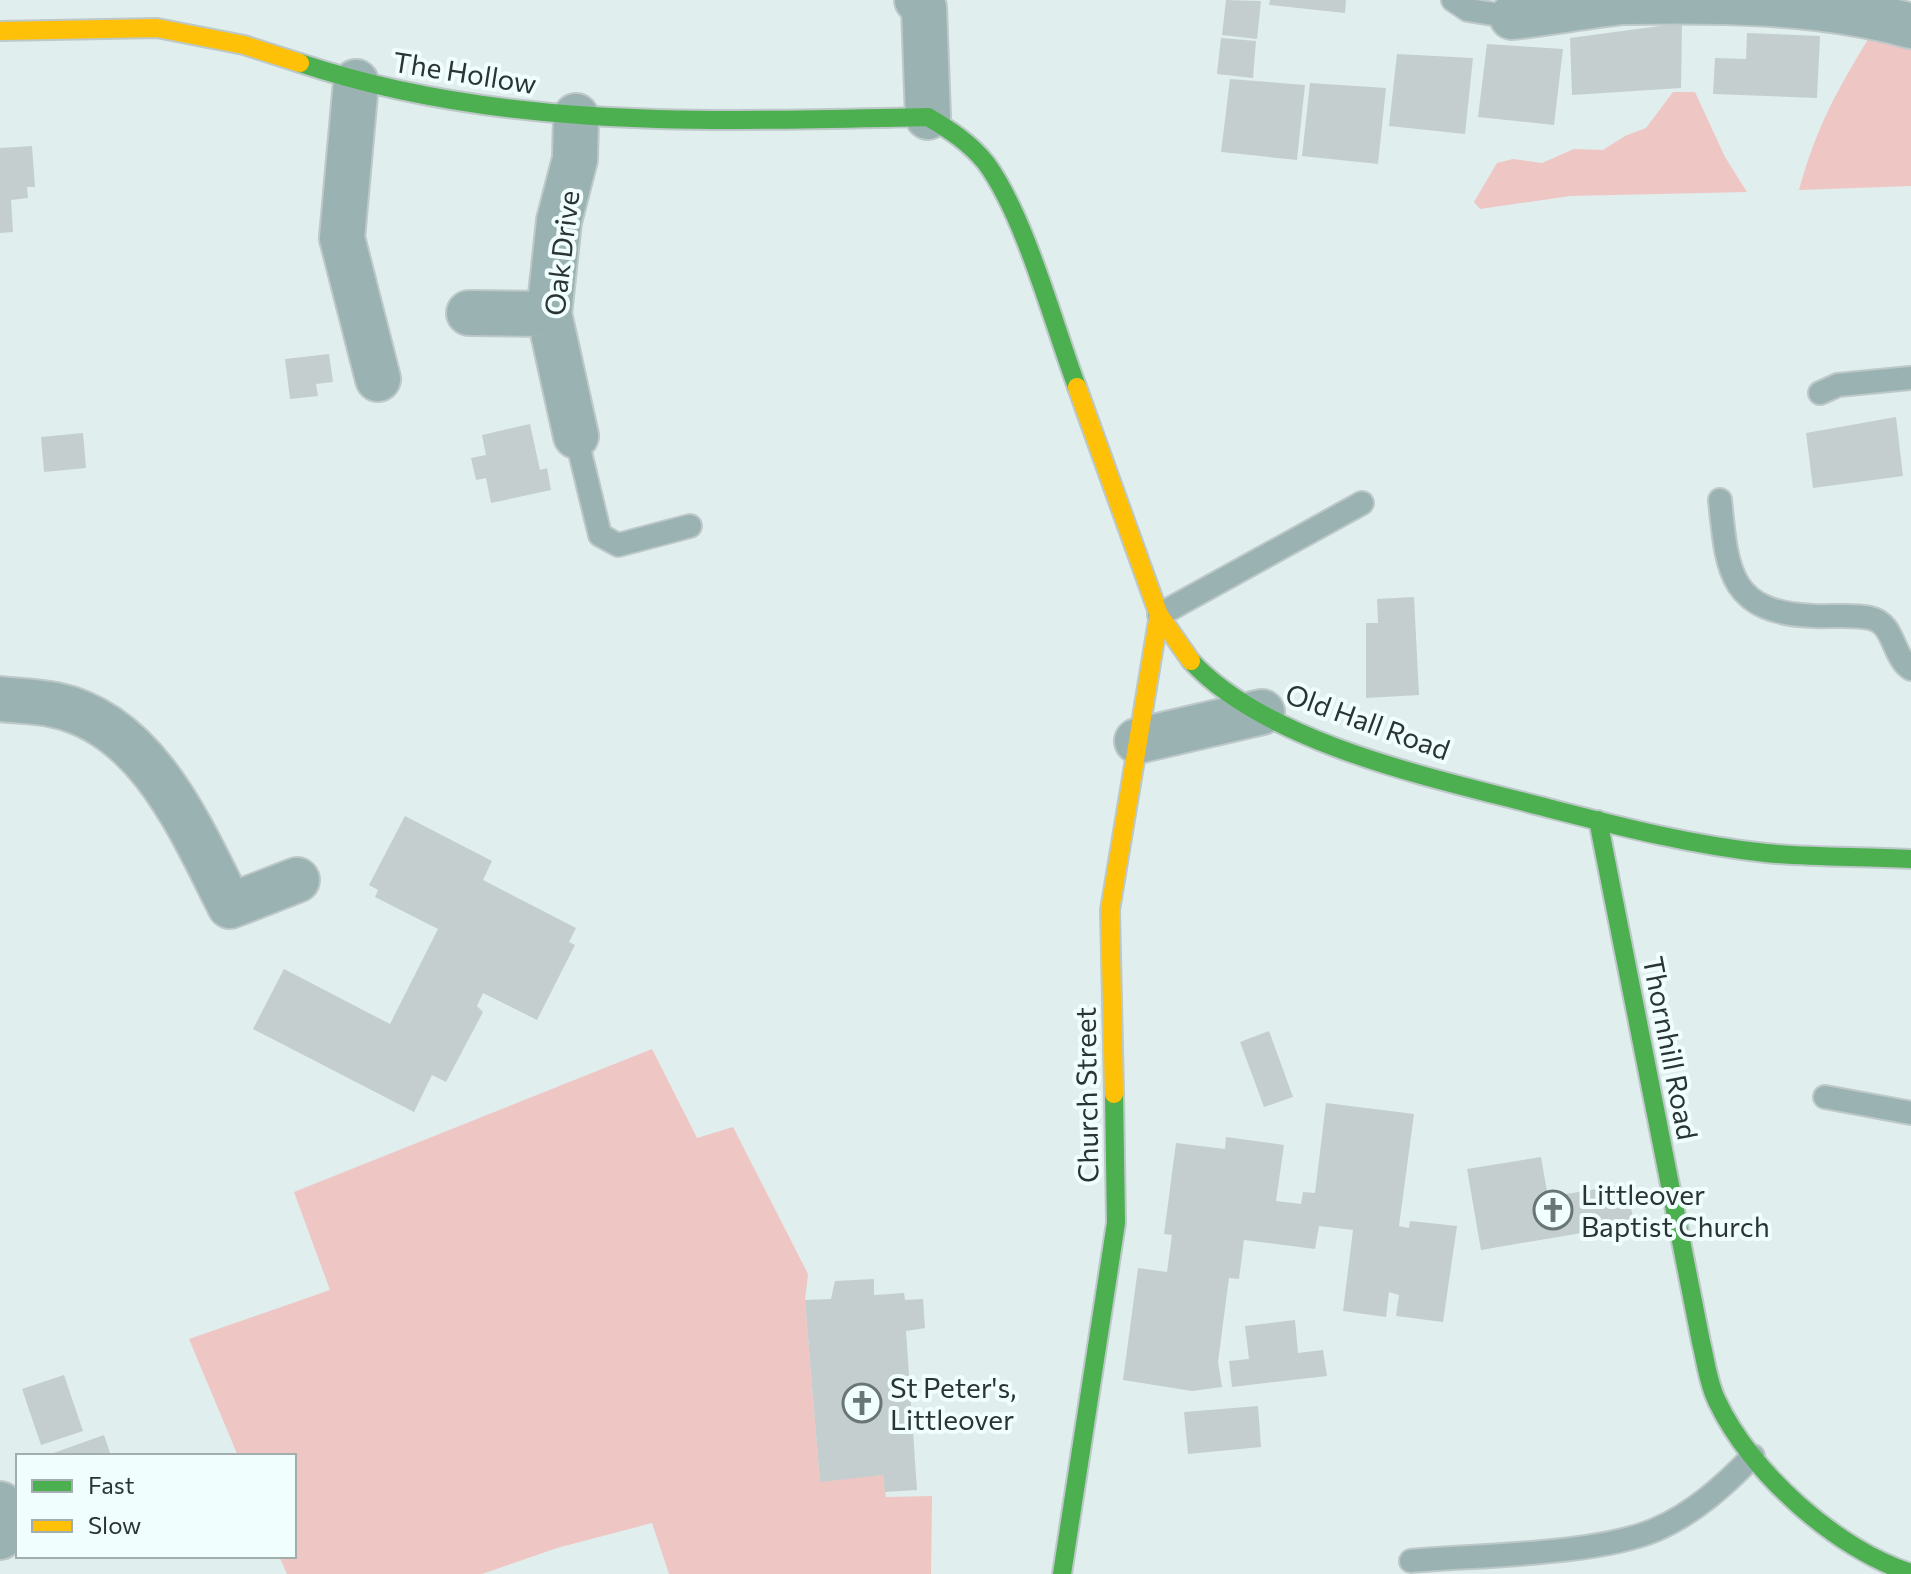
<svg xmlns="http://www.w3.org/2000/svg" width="1911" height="1574" font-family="Commissioner,sans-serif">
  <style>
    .green { fill: #eec6c4 }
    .building { fill: #c4cece }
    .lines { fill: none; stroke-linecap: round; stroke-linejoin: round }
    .lane-casing { stroke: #bdc8c8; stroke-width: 26 }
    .street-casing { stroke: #bdc8c8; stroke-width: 48 }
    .fast-casing { stroke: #bdc8c8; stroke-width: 22 }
    .slow-casing { stroke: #bdc8c8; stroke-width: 22 }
    .lane { stroke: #9bb2b2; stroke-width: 22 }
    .street { stroke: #9bb2b2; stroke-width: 44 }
    .fast { stroke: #4caf50; stroke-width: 18 }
    .slow { stroke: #ffc107; stroke-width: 18 }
    .labels { text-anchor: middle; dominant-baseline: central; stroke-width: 8; stroke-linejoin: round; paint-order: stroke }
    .street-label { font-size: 28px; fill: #2a3434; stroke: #f0fffe }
    .poi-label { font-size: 28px; fill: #2a3434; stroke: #f0fffe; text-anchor: start }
  </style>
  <rect width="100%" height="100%" fill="#e1eeee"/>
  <path class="green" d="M 1870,36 L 1911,46 L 1911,186 L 1799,190 C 1817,126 1836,92 1870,36 Z
    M 1673,92 L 1695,92 L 1725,157 L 1747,192 L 1570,196 L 1480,209 L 1474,202 L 1497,163 L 1513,159 L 1542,163 L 1574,149 L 1603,150 L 1625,136 L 1646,128 Z
    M 652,1049 L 697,1138 L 733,1127 L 808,1274 L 805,1300 L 820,1481 L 883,1475 L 886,1497 L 932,1496 L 931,1574 L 669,1574 L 652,1523 L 557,1548 L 482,1574 L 287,1574 L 279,1556 L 294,1556 L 294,1456 L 238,1456 L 189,1339 L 330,1290 L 294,1192 Z"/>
  <path class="building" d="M 1226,0 L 1261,1 L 1257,39 L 1222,35 Z
    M 1270,0 L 1346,0 L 1345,13 L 1269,5 Z
    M 1682,23 L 1681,88 L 1572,95 L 1570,38 Z
    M 1747,33 L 1820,36 L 1817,98 L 1713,94 L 1715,58 L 1746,59 Z
    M 1221,38 L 1256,41 L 1253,78 L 1217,74 Z
    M 1487,44 L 1563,49 L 1554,125 L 1478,117 Z
    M 1397,54 L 1473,58 L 1465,134 L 1389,126 Z
    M 1230,79 L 1305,85 L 1297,160 L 1221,152 Z
    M 1310,83 L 1386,88 L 1378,164 L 1302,156 Z
    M 32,146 L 35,187 L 27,187 L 28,198 L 11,200 L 13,232 L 0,233 L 0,148 Z
    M 329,354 L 333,382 L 316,384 L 318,396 L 290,399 L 285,359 Z
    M 1896,417 L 1903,476 L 1813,488 L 1806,433 Z
    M 530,424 L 540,470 L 547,468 L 551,490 L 491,503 L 486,478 L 476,480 L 471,458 L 486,455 L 482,435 Z
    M 83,433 L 86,468 L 44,472 L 41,437 Z
    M 1414,597 L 1419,695 L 1366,698 L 1366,623 L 1378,623 L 1377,599 Z
    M 405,816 L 492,861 L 483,880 L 576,928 L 569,942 L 575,945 L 537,1020 L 483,993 L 477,1006 L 483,1012 L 446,1082 L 432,1075 L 414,1112 L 253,1029 L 284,969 L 390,1024 L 438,929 L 375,897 L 378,890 L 369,885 Z
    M 1269,1031 L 1293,1097 L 1264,1107 L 1240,1042 Z
    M 1326,1103 L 1414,1114 L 1399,1226 L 1409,1228 L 1410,1221 L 1457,1226 L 1443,1322 L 1396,1316 L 1399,1295 L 1389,1292 L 1386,1317 L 1343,1311 L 1353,1230 L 1319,1226 L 1315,1249 L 1244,1240 L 1239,1279 L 1229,1278 L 1218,1362 L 1222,1387 L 1192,1391 L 1123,1380 L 1138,1268 L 1167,1272 L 1172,1235 L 1164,1234 L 1176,1143 L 1225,1149 L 1226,1137 L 1284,1145 L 1276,1201 L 1301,1204 L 1303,1192 L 1315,1193 Z
    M 1541,1157 L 1548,1197 L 1627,1184 L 1634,1224 L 1481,1250 L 1467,1169 Z
    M 874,1279 L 874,1295 L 904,1293 L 905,1300 L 923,1299 L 925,1328 L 906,1331 L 917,1490 L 885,1492 L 883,1475 L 820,1482 L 805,1300 L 831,1299 L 835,1281 Z
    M 1295,1320 L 1298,1353 L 1323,1350 L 1327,1376 L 1232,1387 L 1229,1361 L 1249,1359 L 1245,1326 Z
    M 64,1375 L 83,1431 L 41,1445 L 22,1389 Z
    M 1258,1406 L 1261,1447 L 1188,1454 L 1184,1412 Z
    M 104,1435 L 111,1456 L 45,1456 Z"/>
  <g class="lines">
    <defs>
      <path id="lane" d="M 1453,0 L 1468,10 L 1512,17
        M 1820,393 L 1838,385 L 1911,378
        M 576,436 L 600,535 L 618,545 L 690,526
        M 1720,500 C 1727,571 1729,613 1814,616 C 1831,617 1853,614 1870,618 C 1895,623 1892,657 1911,669
        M 1159,615 L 1362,503
        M 1825,1097 L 1911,1113
        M 1411,1561 C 1479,1555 1595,1555 1655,1530 C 1693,1514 1725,1485 1753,1456"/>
      <path id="street" d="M 917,0 L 924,8 L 928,117
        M 1512,17 C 1549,13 1586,6 1623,2 C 1717,0 1820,1 1911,26
        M 356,82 L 342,238 L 378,379
        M 576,116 L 575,159 L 559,221 L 549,314 L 576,436
        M 469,313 L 549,314
        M 0,699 C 18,701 37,701 55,705 C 148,724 192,831 230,906 L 297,880
        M 1137,741 L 1262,712
        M 0,1504 L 0,1537"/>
      <path id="fast" d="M 300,63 C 504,131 716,121 928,117 C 950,130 970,143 986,163 C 1025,216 1053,323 1077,387
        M 1191,661 C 1268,744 1433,778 1540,806 C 1614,825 1689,845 1766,853 C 1814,858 1863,856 1911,859
        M 1598,820 L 1701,1342 C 1706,1362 1708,1383 1717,1401 C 1750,1472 1837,1550 1911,1573
        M 1062,1574 L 1116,1223 L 1114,1094"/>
      <path id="slow" d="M 0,31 L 157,28 L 244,45 L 300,63
        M 1077,387 L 1159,615 L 1191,661
        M 1114,1094 L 1110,910 L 1159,615"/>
    </defs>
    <use href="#lane" class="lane-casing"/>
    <use href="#street" class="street-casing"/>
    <use href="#fast" class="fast-casing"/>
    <use href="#slow" class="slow-casing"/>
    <use href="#lane" class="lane"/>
    <use href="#street" class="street"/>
    <use href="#fast" class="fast"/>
    <use href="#slow" class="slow"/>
  </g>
  <defs>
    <symbol id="church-ring" viewBox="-11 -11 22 22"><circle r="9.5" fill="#f0fffe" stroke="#6a7575" stroke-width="1.5"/><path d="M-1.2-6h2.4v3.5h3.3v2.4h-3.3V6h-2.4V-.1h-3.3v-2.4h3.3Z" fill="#6a7575"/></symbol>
  </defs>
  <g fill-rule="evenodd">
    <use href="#church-ring" x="1531" y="1188" width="44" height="44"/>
    <use href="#church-ring" x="840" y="1381" width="44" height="44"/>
  </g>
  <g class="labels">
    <g class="street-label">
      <text transform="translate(465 72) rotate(9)">The Hollow</text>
      <text transform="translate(561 253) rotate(-83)">Oak Drive</text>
      <text transform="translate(1368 721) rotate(20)">Old Hall Road</text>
      <text transform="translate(1671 1048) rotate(79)">Thornhill Road</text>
      <text transform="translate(1086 1095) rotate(-91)">Church Street</text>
    </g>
    <g class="poi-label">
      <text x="1581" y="1194">Littleover<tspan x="1581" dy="32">Baptist Church</tspan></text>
      <text x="890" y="1387">St Peter's,<tspan x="890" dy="32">Littleover</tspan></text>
    </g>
  </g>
  <rect x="16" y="1454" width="280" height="104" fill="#f0fffe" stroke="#a1aead" stroke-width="2"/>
  <rect x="32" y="1480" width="40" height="12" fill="#4caf50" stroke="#a1aead" stroke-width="2"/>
  <text x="88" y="1494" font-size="24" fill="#2a3434">Fast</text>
  <rect x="32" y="1520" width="40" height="12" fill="#ffc107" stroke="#a1aead" stroke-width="2"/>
  <text x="88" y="1534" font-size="24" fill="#2a3434">Slow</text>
</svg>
